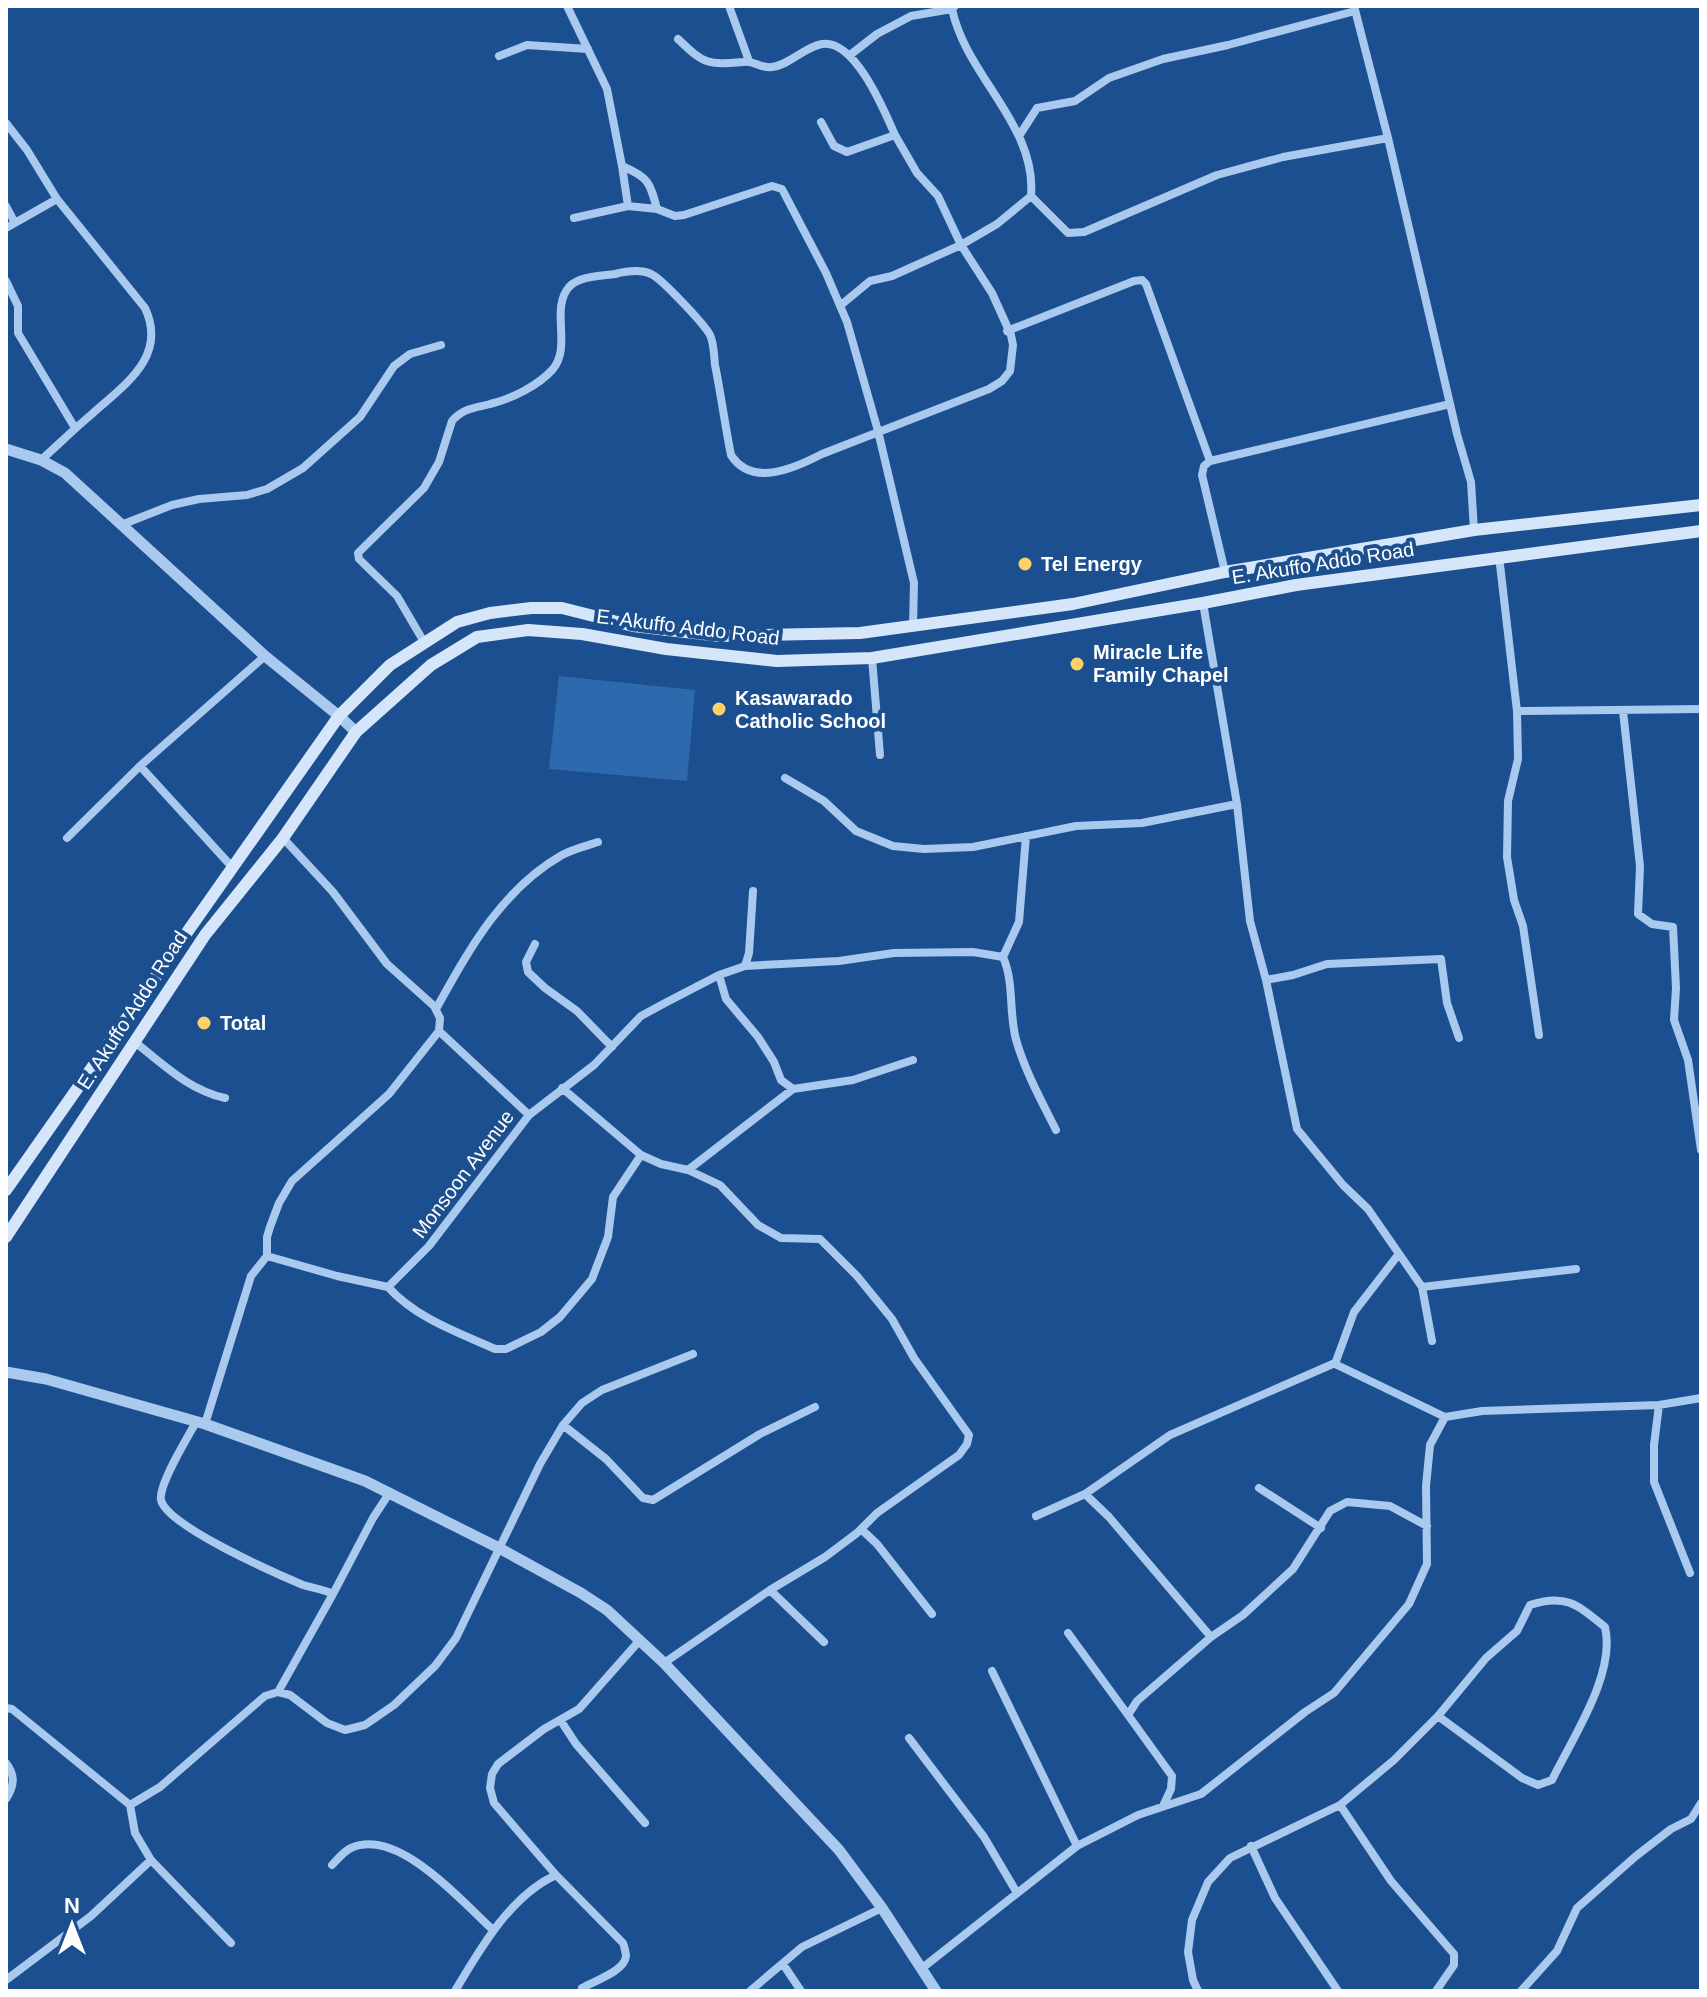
<svg xmlns="http://www.w3.org/2000/svg" width="1707" height="1997" font-family="Helvetica,sans-serif">
  <style>
    .green { fill: #2e69ad }
    .lines { fill: none; stroke-linecap: round; stroke-linejoin: round }
    .minor { stroke: #a9c9ee; stroke-width: 8 }
    .tertiary { stroke: #a9c9ee; stroke-width: 11 }
    .secondary { stroke: #d6e6fa; stroke-width: 12 }
    .poi-dot { fill: #ffd166; stroke: #1b4f8f; stroke-width: 3 }
    .labels { text-anchor: middle; dominant-baseline: central; stroke-width: 8; stroke-linejoin: round; paint-order: stroke }
    .street-label { font-size: 20px; fill: #fff; stroke: #1b4f8f }
    .poi-label { font-size: 20px; font-weight: bold; fill: #fff; stroke: #1b4f8f; text-anchor: start }
  </style>
  <rect width="100%" height="100%" fill="#1b4f8f"/>
  <path class="green" d="M 559,676 L 695,690 L 687,781 L 549,769 Z"/>
  <g class="lines">
    <path class="minor" d="M 567,6 L 607,89 L 622,166 C 648,177 650,182 657,209 L 675,216 L 684,215 L 772,186 L 782,189 L 826,273 L 847,322 L 878,431 L 914,583 L 913,625
      M 729,6 L 749,61
      M 1354,6 L 1388,138 L 1457,434 L 1471,482 L 1474,530
      M 678,39 C 704,64 707,65 743,62 C 754,60 761,69 772,67 C 790,65 804,47 822,44 C 855,39 884,110 895,135
      M 850,55 L 877,34 L 911,16 L 952,9
      M 499,56 L 527,45 L 588,49
      M 6,123 L 27,150 L 57,199 L 145,308 C 168,357 124,385 92,414 C 74,429 58,445 41,460
      M 1019,136 L 1037,108 L 1075,101 L 1109,78 L 1163,59 L 1228,45 L 1355,11
      M 622,166 L 628,206
      M 1031,196 L 1068,233 L 1084,232 L 1217,175 L 1283,157 L 1388,138
      M 6,206 L 15,223
      M 574,218 L 628,206 L 657,209
      M 6,228 L 57,199
      M 6,281 L 18,306 L 18,333 L 75,428
      M 841,305 L 870,281 L 892,276 L 961,245 L 997,224 L 1031,196 C 1037,125 966,76 952,9 L 955,6
      M 1007,331 L 1134,281 L 1142,280 L 1146,284 L 1210,461
      M 121,525 L 172,505 L 199,499 L 247,495 L 267,489 L 303,468 L 360,417 L 394,366 L 410,354 L 441,345
      M 1499,556 L 1517,711 L 1518,759 L 1508,801 L 1507,857 L 1514,900 L 1523,926 L 1539,1035
      M 1225,572 L 1202,475 L 1204,466 L 1210,461 L 1450,404
      M 1203,603 L 1237,804 L 1250,921 L 1266,980 L 1297,1129 L 1343,1185 L 1368,1209 L 1422,1287 L 1576,1269
      M 424,642 L 397,596 L 359,559 L 358,553 L 424,488 L 439,462 L 452,421 C 463,408 475,408 490,404 C 511,399 538,386 553,369 C 572,346 550,309 569,287 C 579,276 602,276 615,274 C 627,271 640,269 651,274 C 661,278 705,325 710,335 C 714,343 714,356 715,365 C 721,395 725,425 731,455 C 752,488 795,468 822,454 L 989,389 L 1002,381 L 1010,371 L 1013,345 L 1011,335 L 992,293 L 961,245 L 938,196 L 917,173 L 895,135 L 847,152 L 834,146 L 821,122
      M 872,658 L 880,755
      M 1517,711 L 1701,709
      M 1623,711 L 1640,866 L 1638,914 L 1652,924 L 1673,927 L 1676,988 L 1674,1020 L 1688,1060 L 1701,1150
      M 140,766 L 233,868
      M 785,778 L 824,801 L 856,831 L 893,846 L 924,849 L 973,847 L 1076,826 L 1142,823 L 1237,804
      M 67,838 L 140,766 L 265,656
      M 283,838 L 333,892 L 387,964 L 434,1006 L 440,1018 L 439,1031
      M 535,944 L 526,962 L 528,972 L 545,988 L 577,1011 L 612,1047
      M 1003,957 L 1019,922 L 1026,836
      M 745,966 L 749,953 L 753,891
      M 719,975 L 726,999 L 758,1037 L 774,1062 L 781,1080 L 793,1089
      M 1266,980 L 1293,975 L 1327,964 L 1441,959 L 1447,1003 L 1459,1038
      M 436,1009 C 469,950 501,890 562,855 C 573,849 586,846 598,842
      M 439,1031 L 529,1115
      M 136,1043 C 164,1065 189,1090 225,1098
      M 562,1088 L 641,1155 L 661,1164 L 688,1170 L 720,1185 L 758,1225 L 781,1238 L 820,1239 L 857,1276 L 892,1319 L 914,1358 L 969,1435 L 967,1444 L 959,1455 L 877,1513 L 857,1533 L 825,1557 L 770,1590 L 664,1663
      M 688,1170 L 793,1089 L 853,1080 L 913,1060
      M 1398,1255 L 1354,1312 L 1335,1364 L 1445,1417 L 1482,1411 L 1659,1405 L 1701,1398
      M 267,1256 L 337,1276 L 388,1287
      M 388,1287 L 429,1246 L 529,1115 L 594,1065 L 641,1016 L 665,1003 L 719,975 L 745,966 L 839,961 L 894,953 L 973,952 L 1003,957 C 1015,984 1008,1015 1017,1043 C 1026,1073 1042,1102 1056,1130
      M 388,1287 C 416,1318 457,1332 495,1349 L 506,1349 L 541,1332 L 560,1317 L 592,1279 L 608,1237 L 613,1197 L 641,1155
      M 1422,1287 L 1432,1341
      M 1659,1405 L 1654,1445 L 1654,1482 L 1690,1573
      M 196,1422 C 188,1437 158,1485 161,1500 C 167,1526 277,1574 303,1585 C 313,1588 323,1589 333,1594 L 373,1518 L 390,1492
      M 205,1424 L 251,1276 L 267,1256 L 267,1237 L 270,1227 L 279,1203 L 292,1181 L 389,1094 L 439,1031
      M 563,1425 L 606,1459 L 643,1498 L 653,1500 L 760,1434 L 815,1407
      M 1259,1488 L 1321,1528
      M 1085,1494 L 1109,1517 L 1211,1637
      M 1036,1516 L 1085,1494 L 1170,1435 L 1335,1363
      M 861,1529 L 877,1544 L 932,1614
      M 770,1590 L 824,1642
      M 1068,1633 L 1128,1715
      M 992,1671 L 1077,1846
      M 278,1692 L 333,1594
      M 6,1708 L 12,1709 L 130,1805 L 135,1833 L 151,1860 L 231,1943
      M 561,1721 L 576,1744 L 645,1823
      M 909,1738 L 984,1837 L 1017,1893
      M 6,1763 C 16,1776 14,1786 6,1799
      M 1164,1804 L 1171,1789 L 1172,1776 L 1128,1715 L 1137,1701 L 1211,1637 L 1243,1615 L 1293,1569 L 1330,1511 L 1347,1502 L 1390,1506 L 1427,1526
      M 130,1805 L 160,1787 L 265,1696 L 278,1692 L 290,1695 L 327,1723 L 345,1730 L 365,1725 L 394,1705 L 435,1666 L 456,1638 L 540,1464 L 563,1425 L 582,1403 L 602,1390 L 693,1354
      M 1340,1805 L 1391,1881 L 1454,1954 L 1454,1965 L 1436,1991
      M 1251,1846 L 1275,1898 L 1338,1991
      M 332,1865 C 338,1859 344,1851 351,1848 C 398,1827 461,1901 493,1930
      M 556,1875 L 623,1943 C 624,1945 626,1954 626,1956 C 625,1971 594,1981 582,1988
      M 783,1964 L 801,1991
      M 921,1969 L 1077,1846 L 1138,1815 L 1201,1794 L 1305,1712 L 1334,1693 L 1409,1604 L 1427,1564 L 1426,1486 L 1430,1445 L 1445,1417
      M 6,1980 L 91,1916 L 151,1860
      M 455,1991 C 480,1949 510,1896 556,1875 L 494,1803 L 490,1788 L 492,1774 L 498,1764 L 544,1729 L 579,1709 L 640,1640
      M 750,1991 L 802,1947 L 882,1908
      M 1198,1991 L 1193,1980 L 1188,1952 L 1192,1920 L 1208,1882 L 1230,1858 L 1340,1805 L 1394,1760 L 1438,1716 L 1486,1658 L 1517,1631 L 1530,1605 C 1565,1593 1578,1605 1605,1627 C 1616,1674 1573,1737 1552,1780 L 1538,1785 L 1522,1778 L 1438,1716
      M 1521,1991 L 1557,1951 L 1577,1908 L 1636,1856 L 1671,1829 L 1691,1819 L 1701,1803"/>
    <path class="tertiary" d="M 6,449 L 41,460 L 65,473 L 265,656 L 339,716 L 356,732
      M 6,1372 L 46,1379 L 205,1424 L 365,1481 L 499,1548 L 581,1593 L 607,1610 L 664,1663 L 839,1850 L 882,1908 L 936,1991"/>
    <path class="secondary" d="M 6,1190 L 339,716 L 390,665 L 457,622 L 490,613 L 531,608 L 562,608 L 633,626 L 720,636 L 860,633 L 1073,604 L 1225,572 L 1474,530 L 1701,505
      M 6,1237 L 205,935 L 283,838 L 356,732 L 431,665 L 477,637 L 528,630 L 582,634 L 666,649 L 777,661 L 872,658 L 1203,603 L 1296,585 L 1701,531"/>
  </g>
  <g class="poi-dot">
    <circle cx="1025" cy="564" r="8"/>
    <circle cx="1077" cy="664" r="8"/>
    <circle cx="719" cy="709" r="8"/>
    <circle cx="204" cy="1023" r="8"/>
  </g>
  <g class="labels">
    <g class="street-label">
      <text transform="translate(1323 563) rotate(-9)">E. Akuffo Addo Road</text>
      <text transform="translate(688 627) rotate(7)">E. Akuffo Addo Road</text>
      <text transform="translate(132 1010) rotate(-57)">E. Akuffo Addo Road</text>
      <text transform="translate(463 1174) rotate(-53)">Monsoon Avenue</text>
    </g>
    <g class="poi-label">
      <text x="1041" y="564">Tel Energy</text>
      <text x="1093" y="652">Miracle Life<tspan x="1093" dy="23">Family Chapel</tspan></text>
      <text x="735" y="698">Kasawarado<tspan x="735" dy="23">Catholic School</tspan></text>
      <text x="220" y="1023">Total</text>
    </g>
  </g>
  <rect width="1707" height="1997" fill="none" stroke="#ffffff" stroke-width="16"/>
  <g transform="translate(72 1925)" stroke="#1b4f8f" stroke-width="6" paint-order="stroke">
  <path d="M0-6L14 30L0 20L-14 30Z" fill="#ffffff"/>
  <text y="-12" font-size="22" font-weight="bold" text-anchor="middle" fill="#ffffff">N</text>
  </g>
</svg>
